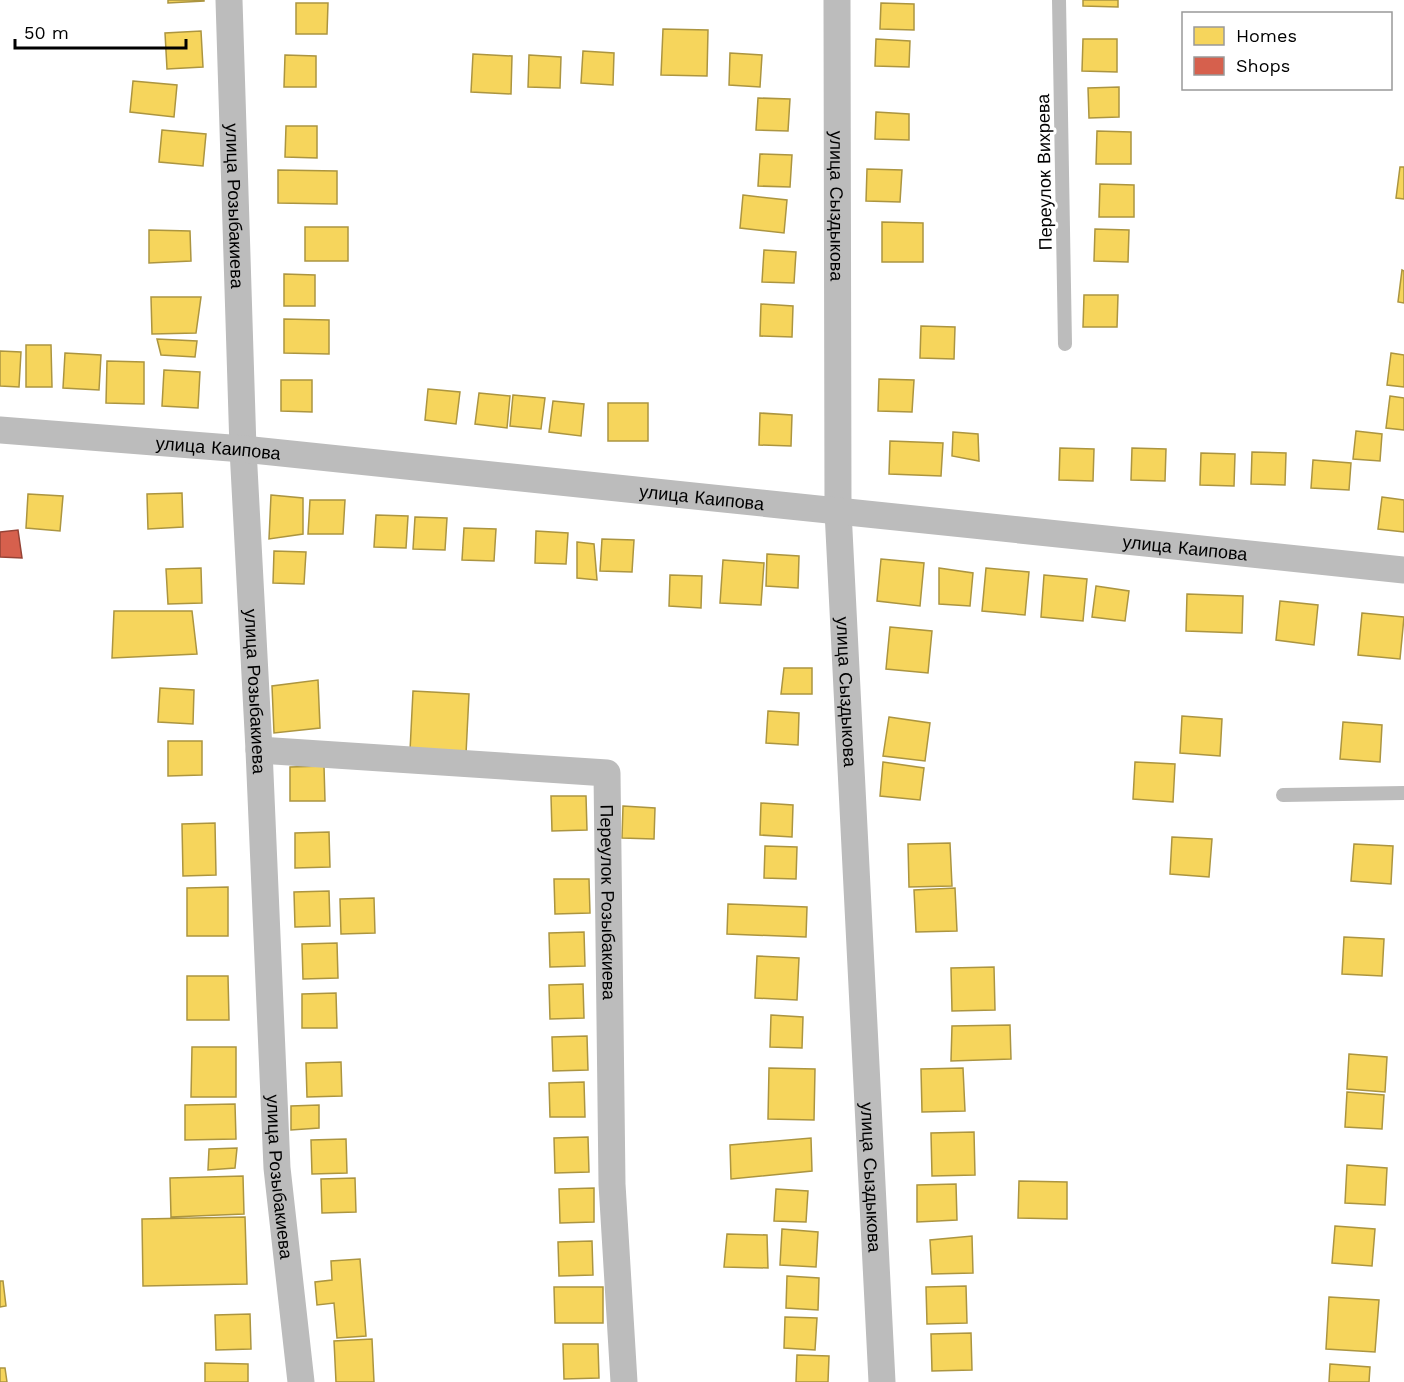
<svg xmlns="http://www.w3.org/2000/svg" width="1404" height="1382" font-family="'Work Sans',sans-serif">
  <style>
    .homes { fill: #f6d55c; stroke: #ac9540; stroke-width: 1.5 }
    .shops { fill: #d6604d; stroke: #964336; stroke-width: 1.5 }
    .lines { fill: none; stroke-linecap: round; stroke-linejoin: round }
    .lane { stroke: #bcbcbc; stroke-width: 14 }
    .street { stroke: #bcbcbc; stroke-width: 27 }
    .labels { text-anchor: middle; dominant-baseline: central; stroke-width: 6; stroke-linejoin: round; paint-order: stroke }
    .street-label { font-size: 18px; fill: #000; stroke: #fff }
  </style>
  <rect width="100%" height="100%" fill="#fff"/>
  <path class="homes" d="M 168,0 L 204,0 L 204,1 L 168,3 Z
    M 1083,0 L 1118,0 L 1118,7 L 1083,6 Z
    M 296,3 L 328,3 L 327,34 L 296,34 Z
    M 881,3 L 914,4 L 914,30 L 880,29 Z
    M 663,29 L 708,30 L 707,76 L 661,75 Z
    M 201,31 L 203,67 L 167,69 L 165,33 Z
    M 876,39 L 910,41 L 909,67 L 875,66 Z
    M 1083,39 L 1117,39 L 1117,72 L 1082,71 Z
    M 583,51 L 614,53 L 613,85 L 581,83 Z
    M 730,53 L 762,55 L 760,87 L 729,85 Z
    M 473,54 L 512,56 L 511,94 L 471,92 Z
    M 285,55 L 316,56 L 316,87 L 284,87 Z
    M 529,55 L 561,57 L 560,88 L 528,87 Z
    M 133,81 L 177,85 L 174,117 L 130,112 Z
    M 1119,87 L 1119,117 L 1089,118 L 1088,88 Z
    M 758,98 L 790,99 L 788,131 L 756,130 Z
    M 876,112 L 909,114 L 909,140 L 875,139 Z
    M 286,126 L 317,126 L 317,158 L 285,157 Z
    M 162,130 L 206,134 L 203,166 L 159,162 Z
    M 1097,131 L 1131,132 L 1131,164 L 1096,164 Z
    M 760,154 L 792,155 L 790,187 L 758,186 Z
    M 1400,167 L 1404,167 L 1404,199 L 1396,198 Z
    M 867,169 L 902,170 L 900,202 L 866,201 Z
    M 278,170 L 337,171 L 337,204 L 278,203 Z
    M 1100,184 L 1134,185 L 1134,217 L 1099,217 Z
    M 743,195 L 787,200 L 784,233 L 740,228 Z
    M 882,222 L 923,223 L 923,262 L 882,262 Z
    M 305,227 L 348,227 L 348,261 L 305,261 Z
    M 1095,229 L 1129,230 L 1128,262 L 1094,261 Z
    M 149,230 L 190,231 L 191,261 L 149,263 Z
    M 764,250 L 796,252 L 794,283 L 762,282 Z
    M 1402,270 L 1404,271 L 1404,303 L 1398,302 Z
    M 284,274 L 315,275 L 315,306 L 284,306 Z
    M 1084,295 L 1118,295 L 1117,327 L 1083,327 Z
    M 151,297 L 201,297 L 196,333 L 152,334 Z
    M 761,304 L 793,306 L 792,337 L 760,336 Z
    M 284,319 L 329,320 L 329,354 L 284,353 Z
    M 921,326 L 955,327 L 954,359 L 920,358 Z
    M 157,339 L 197,341 L 195,357 L 161,355 Z
    M 26,345 L 51,345 L 52,387 L 26,387 Z
    M 0,351 L 21,352 L 19,387 L 0,386 Z
    M 65,353 L 101,355 L 99,390 L 63,388 Z
    M 1391,353 L 1404,355 L 1404,387 L 1387,385 Z
    M 107,361 L 144,362 L 144,404 L 106,403 Z
    M 164,370 L 200,372 L 198,408 L 162,406 Z
    M 879,379 L 914,380 L 912,412 L 878,411 Z
    M 281,380 L 312,380 L 312,412 L 281,411 Z
    M 428,389 L 460,392 L 456,424 L 425,420 Z
    M 479,393 L 510,396 L 507,428 L 475,424 Z
    M 513,395 L 545,398 L 541,429 L 510,426 Z
    M 1390,396 L 1404,398 L 1404,430 L 1386,428 Z
    M 553,401 L 584,404 L 581,436 L 549,432 Z
    M 608,403 L 648,403 L 648,441 L 608,441 Z
    M 760,413 L 792,415 L 791,446 L 759,445 Z
    M 1356,431 L 1382,434 L 1380,461 L 1353,459 Z
    M 953,432 L 978,434 L 979,461 L 952,456 Z
    M 890,441 L 943,443 L 941,476 L 889,474 Z
    M 1060,448 L 1094,449 L 1093,481 L 1059,480 Z
    M 1132,448 L 1166,449 L 1165,481 L 1131,480 Z
    M 1252,452 L 1286,453 L 1285,485 L 1251,484 Z
    M 1201,453 L 1235,454 L 1234,486 L 1200,485 Z
    M 1313,460 L 1351,463 L 1349,490 L 1311,488 Z
    M 182,493 L 183,527 L 148,529 L 147,494 Z
    M 28,494 L 63,496 L 60,531 L 26,528 Z
    M 271,495 L 303,498 L 303,534 L 269,539 Z
    M 1382,497 L 1404,500 L 1404,532 L 1378,529 Z
    M 310,500 L 345,500 L 343,534 L 308,534 Z
    M 376,515 L 408,516 L 406,548 L 374,547 Z
    M 415,517 L 447,518 L 445,550 L 413,549 Z
    M 464,528 L 496,529 L 494,561 L 462,560 Z
    M 536,531 L 568,533 L 566,564 L 535,563 Z
    M 602,539 L 634,540 L 632,572 L 600,571 Z
    M 577,542 L 594,544 L 597,580 L 577,578 Z
    M 274,551 L 306,552 L 304,584 L 273,583 Z
    M 767,554 L 799,556 L 798,588 L 766,586 Z
    M 881,559 L 924,563 L 920,606 L 877,601 Z
    M 723,560 L 764,563 L 761,605 L 720,603 Z
    M 201,568 L 202,603 L 168,604 L 166,569 Z
    M 939,568 L 973,573 L 970,606 L 939,604 Z
    M 986,568 L 1029,572 L 1025,615 L 982,611 Z
    M 670,575 L 702,576 L 701,608 L 669,606 Z
    M 1044,575 L 1087,579 L 1083,621 L 1041,617 Z
    M 1096,586 L 1129,591 L 1125,621 L 1092,617 Z
    M 1187,594 L 1243,596 L 1242,633 L 1186,631 Z
    M 1280,601 L 1318,605 L 1314,645 L 1276,640 Z
    M 114,611 L 192,611 L 197,654 L 112,658 Z
    M 1362,613 L 1404,617 L 1400,659 L 1358,655 Z
    M 890,627 L 932,631 L 928,673 L 886,669 Z
    M 784,668 L 812,668 L 812,694 L 781,694 Z
    M 318,680 L 320,728 L 274,733 L 272,686 Z
    M 160,688 L 194,690 L 193,724 L 158,722 Z
    M 413,691 L 469,694 L 466,754 L 410,751 Z
    M 768,711 L 799,713 L 798,745 L 766,743 Z
    M 1182,716 L 1222,719 L 1220,756 L 1180,753 Z
    M 889,717 L 930,723 L 925,761 L 883,756 Z
    M 1343,722 L 1382,725 L 1380,762 L 1340,759 Z
    M 168,741 L 202,741 L 202,775 L 168,776 Z
    M 883,762 L 924,768 L 920,800 L 880,796 Z
    M 1135,762 L 1175,764 L 1173,802 L 1133,799 Z
    M 324,766 L 325,801 L 290,801 L 290,767 Z
    M 551,796 L 586,796 L 587,830 L 552,831 Z
    M 761,803 L 793,805 L 792,837 L 760,835 Z
    M 623,806 L 655,808 L 654,839 L 622,838 Z
    M 215,823 L 216,875 L 183,876 L 182,824 Z
    M 329,832 L 330,867 L 295,868 L 295,833 Z
    M 1172,837 L 1212,839 L 1209,877 L 1170,874 Z
    M 950,843 L 952,886 L 909,887 L 908,844 Z
    M 1354,844 L 1393,846 L 1391,884 L 1351,881 Z
    M 765,846 L 797,847 L 796,879 L 764,878 Z
    M 554,879 L 589,879 L 590,913 L 555,914 Z
    M 228,887 L 228,936 L 187,936 L 187,888 Z
    M 955,888 L 957,931 L 916,932 L 914,890 Z
    M 329,891 L 330,926 L 295,927 L 294,892 Z
    M 374,898 L 375,933 L 341,934 L 340,899 Z
    M 728,904 L 807,907 L 806,937 L 727,934 Z
    M 584,932 L 585,966 L 550,967 L 549,933 Z
    M 1344,937 L 1384,939 L 1382,976 L 1342,974 Z
    M 337,943 L 338,978 L 303,979 L 302,944 Z
    M 757,956 L 799,958 L 797,1000 L 755,998 Z
    M 994,967 L 995,1010 L 952,1011 L 951,968 Z
    M 187,976 L 228,976 L 229,1020 L 187,1020 Z
    M 583,984 L 584,1018 L 550,1019 L 549,985 Z
    M 336,993 L 337,1028 L 302,1028 L 302,994 Z
    M 771,1015 L 803,1017 L 802,1048 L 770,1047 Z
    M 1010,1025 L 1011,1059 L 951,1061 L 952,1026 Z
    M 587,1036 L 588,1070 L 553,1071 L 552,1037 Z
    M 192,1047 L 236,1047 L 236,1097 L 191,1097 Z
    M 1349,1054 L 1387,1057 L 1385,1092 L 1347,1089 Z
    M 341,1062 L 342,1096 L 307,1097 L 306,1063 Z
    M 769,1068 L 815,1069 L 814,1120 L 768,1119 Z
    M 963,1068 L 965,1111 L 922,1112 L 921,1069 Z
    M 584,1082 L 585,1117 L 550,1117 L 549,1083 Z
    M 1347,1092 L 1384,1095 L 1382,1129 L 1345,1127 Z
    M 235,1104 L 236,1139 L 185,1140 L 185,1105 Z
    M 319,1105 L 319,1128 L 291,1130 L 291,1106 Z
    M 974,1132 L 975,1175 L 932,1176 L 931,1133 Z
    M 588,1137 L 589,1172 L 555,1173 L 554,1138 Z
    M 811,1138 L 812,1171 L 731,1179 L 730,1145 Z
    M 346,1139 L 347,1173 L 312,1174 L 311,1140 Z
    M 237,1148 L 235,1168 L 208,1170 L 209,1149 Z
    M 1347,1165 L 1387,1168 L 1385,1205 L 1345,1203 Z
    M 243,1176 L 244,1214 L 171,1217 L 170,1178 Z
    M 355,1178 L 356,1212 L 322,1213 L 321,1179 Z
    M 1019,1181 L 1067,1182 L 1067,1219 L 1018,1218 Z
    M 956,1184 L 957,1220 L 917,1222 L 917,1185 Z
    M 594,1188 L 594,1222 L 560,1223 L 559,1189 Z
    M 776,1189 L 808,1191 L 806,1222 L 774,1221 Z
    M 245,1217 L 247,1284 L 143,1286 L 142,1219 Z
    M 1335,1226 L 1375,1229 L 1372,1266 L 1332,1263 Z
    M 782,1229 L 818,1232 L 816,1267 L 780,1265 Z
    M 727,1234 L 767,1235 L 768,1268 L 724,1267 Z
    M 972,1236 L 973,1273 L 932,1274 L 930,1240 Z
    M 592,1241 L 593,1275 L 559,1276 L 558,1242 Z
    M 360,1259 L 366,1336 L 337,1338 L 334,1303 L 317,1305 L 315,1282 L 332,1280 L 331,1261 Z
    M 787,1276 L 819,1278 L 818,1310 L 786,1308 Z
    M 0,1281 L 3,1281 L 6,1306 L 0,1307 Z
    M 966,1286 L 967,1323 L 927,1324 L 926,1287 Z
    M 554,1287 L 603,1287 L 603,1323 L 555,1323 Z
    M 1329,1297 L 1379,1300 L 1375,1352 L 1326,1349 Z
    M 250,1314 L 251,1349 L 216,1350 L 215,1315 Z
    M 785,1317 L 817,1318 L 815,1350 L 784,1348 Z
    M 971,1333 L 972,1370 L 932,1371 L 931,1334 Z
    M 372,1339 L 374,1382 L 336,1382 L 334,1341 Z
    M 563,1344 L 598,1344 L 599,1378 L 564,1379 Z
    M 797,1355 L 829,1356 L 828,1382 L 796,1382 Z
    M 205,1363 L 248,1364 L 248,1382 L 205,1382 Z
    M 1330,1364 L 1370,1367 L 1369,1382 L 1329,1382 Z
    M 0,1368 L 5,1368 L 7,1382 L 0,1382 Z"/>
  <path class="shops" d="M 18,530 L 22,558 L 0,557 L 0,532 Z"/>
  <g class="lines">
    <path class="lane" d="M 1059,0 L 1065,344
      M 1283,795 L 1404,793"/>
    <g class="street">
      <path id="s1" d="M 229,0 L 243,449 L 259,750 L 277,1168 L 301,1382"/>
      <path id="s2" d="M 837,0 L 838,511 L 882,1382"/>
      <path id="s3" d="M 0,430 L 243,449 L 1404,570"/>
      <path id="s4" d="M 259,750 L 607,773 L 612,1184 L 624,1382"/>
    </g>
  </g>
  <g class="labels">
    <g class="street-label">
      <text transform="translate(1044 172) rotate(-91)">Переулок Вихрева</text>
      <text stroke="none"><textPath href="#s1" startOffset="206">улица Розыбакиева</textPath></text>
      <text stroke="none"><textPath href="#s2" startOffset="206">улица Сыздыкова</textPath></text>
      <text stroke="none"><textPath href="#s3" startOffset="219">улица Каипова</textPath></text>
      <text stroke="none"><textPath href="#s3" startOffset="705">улица Каипова</textPath></text>
      <text stroke="none"><textPath href="#s3" startOffset="1191">улица Каипова</textPath></text>
      <text stroke="none"><textPath href="#s2" startOffset="692">улица Сыздыкова</textPath></text>
      <text stroke="none"><textPath href="#s1" startOffset="692">улица Розыбакиева</textPath></text>
      <text stroke="none"><textPath href="#s4" startOffset="478">Переулок Розыбакиева</textPath></text>
      <text stroke="none"><textPath href="#s1" startOffset="1178">улица Розыбакиева</textPath></text>
      <text stroke="none"><textPath href="#s2" startOffset="1178">улица Сыздыкова</textPath></text>
    </g>
  </g>
  <rect x="1182" y="12" width="210" height="78" fill="#ffffff" stroke="#999999" stroke-width="1.5"/>
  <rect x="1194" y="27" width="30" height="18" fill="#f6d55c" stroke="#999999" stroke-width="1.5"/>
  <text x="1236" y="42" font-size="18" fill="#000000">Homes</text>
  <rect x="1194" y="57" width="30" height="18" fill="#d6604d" stroke="#999999" stroke-width="1.5"/>
  <text x="1236" y="72" font-size="18" fill="#000000">Shops</text>
  <path d="M15 39v9h171v-9" fill="none" stroke="#000000" stroke-width="3"/>
  <text x="24" y="39" font-size="18" fill="#000000" stroke="#ffffff" stroke-width="4.5" paint-order="stroke">50 m</text>
</svg>
